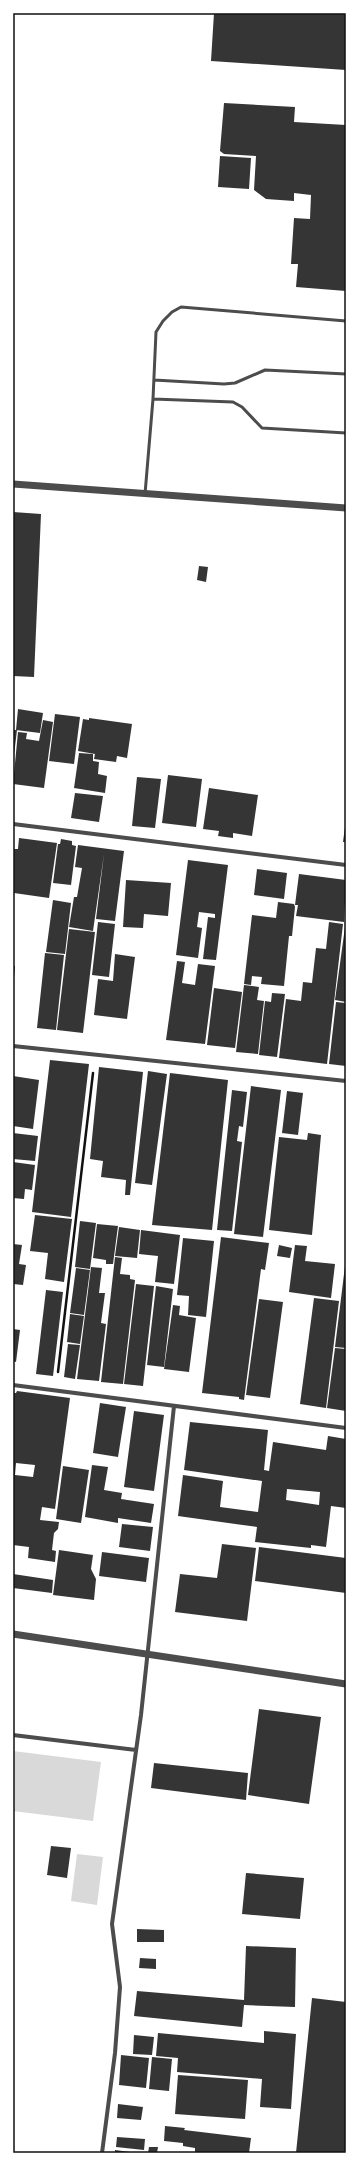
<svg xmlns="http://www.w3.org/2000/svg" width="359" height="2166" font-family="Quicksand,sans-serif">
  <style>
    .water { fill: #d9d9d9 }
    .building { fill: #353535; fill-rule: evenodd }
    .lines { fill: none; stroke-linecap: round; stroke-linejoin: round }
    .path { stroke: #111; stroke-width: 2.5 }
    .service { stroke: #4c4c4c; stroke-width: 3 }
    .minor { stroke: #4c4c4c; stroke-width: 4 }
    .tertiary { stroke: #4c4c4c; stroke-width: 7 }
    .neatline { fill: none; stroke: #111; stroke-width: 1.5 }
  </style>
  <rect width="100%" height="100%" fill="#fff"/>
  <path class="water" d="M 13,1751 L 101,1762 L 93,1821 L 13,1811 Z
    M 77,1854 L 103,1857 L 97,1905 L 71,1901 Z"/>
  <path class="building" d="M 214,13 L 346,13 L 346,70 L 211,61 Z
    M 224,103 L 295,107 L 294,122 L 346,125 L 346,291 L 296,287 L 298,264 L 291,264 L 294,218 L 310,219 L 311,195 L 294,193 L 294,201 L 266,199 L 254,190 L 256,156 L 224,154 L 220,151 Z
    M 220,156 L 251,158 L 249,189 L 218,187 Z
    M 13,512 L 41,514 L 34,677 L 13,676 Z
    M 199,566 L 208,567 L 206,582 L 197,580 Z
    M 18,709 L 43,713 L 40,733 L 16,730 Z
    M 55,714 L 80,717 L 74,764 L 49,761 Z
    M 89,718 L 132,724 L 127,758 L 117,756 L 116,762 L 94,759 L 95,754 L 78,751 L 83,719 L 89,720 Z
    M 43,720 L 53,722 L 44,788 L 13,784 L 18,732 L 27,733 L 26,739 L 39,741 Z
    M 13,730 L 17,730 L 14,755 L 13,755 Z
    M 79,753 L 93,754 L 93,761 L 99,762 L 98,774 L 107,776 L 105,793 L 74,788 Z
    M 168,775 L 202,779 L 196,827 L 162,823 Z
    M 137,777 L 161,779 L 155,828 L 132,826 Z
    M 209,788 L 258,795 L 252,836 L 233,833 L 233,838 L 218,836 L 219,831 L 203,829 Z
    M 75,793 L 103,796 L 99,822 L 71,818 Z
    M 345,827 L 346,827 L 346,842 L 343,842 Z
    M 19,838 L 57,843 L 49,898 L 14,893 L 13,849 L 18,849 Z
    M 61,839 L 72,841 L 72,845 L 76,846 L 71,885 L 53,883 L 58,844 L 60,844 Z
    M 78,845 L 124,851 L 115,921 L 96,919 L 104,854 L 93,931 L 69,927 L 74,897 L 77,897 L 82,868 L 75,867 Z
    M 188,860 L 228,865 L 216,960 L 203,959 L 208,917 L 215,918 L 215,914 L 199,912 L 197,927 L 202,928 L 198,958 L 176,955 Z
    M 257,869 L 287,873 L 284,899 L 254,895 Z
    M 299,874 L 346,880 L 344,922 L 296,916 L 298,905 L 295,905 Z
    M 126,880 L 171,883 L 168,916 L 144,914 L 143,928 L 123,927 Z
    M 53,900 L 71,903 L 65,954 L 46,952 Z
    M 278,902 L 294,904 L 295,907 L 292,936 L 289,936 L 284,986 L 261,984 L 262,977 L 252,976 L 251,985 L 244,984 L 252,915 L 276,918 Z
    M 98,922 L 115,924 L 109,977 L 92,975 Z
    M 329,922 L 343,924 L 327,1064 L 279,1058 L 286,999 L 301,1001 L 303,982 L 312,983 L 316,948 L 326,949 Z
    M 345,927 L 346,927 L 346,1002 L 335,1000 Z
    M 69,929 L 95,932 L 83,1033 L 57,1030 Z
    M 45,953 L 64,955 L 56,1030 L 37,1028 Z
    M 115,954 L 135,957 L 127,1019 L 94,1015 L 98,979 L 113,981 Z
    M 177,961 L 185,962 L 182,983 L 195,985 L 198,964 L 215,966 L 205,1044 L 166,1040 Z
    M 13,966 L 15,966 L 14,978 L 13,978 Z
    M 244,985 L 259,987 L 257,1000 L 264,1001 L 258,1054 L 236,1052 Z
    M 214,988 L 242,992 L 235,1048 L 207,1045 Z
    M 272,993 L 285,994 L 277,1057 L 259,1055 L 265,1001 L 271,1002 Z
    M 336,1002 L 346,1003 L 346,1066 L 329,1064 Z
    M 50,1060 L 89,1064 L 71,1217 L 32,1212 Z
    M 99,1067 L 143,1072 L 130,1195 L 125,1195 L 126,1180 L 101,1177 L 103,1161 L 90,1159 Z
    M 148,1071 L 167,1074 L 152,1185 L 135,1183 Z
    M 170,1073 L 228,1080 L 212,1230 L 152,1225 Z
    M 13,1076 L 39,1080 L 33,1129 L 13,1126 Z
    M 251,1086 L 281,1090 L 263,1237 L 234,1234 Z
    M 232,1090 L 247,1092 L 243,1127 L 239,1126 L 237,1141 L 242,1142 L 232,1231 L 217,1230 Z
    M 287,1091 L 303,1093 L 298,1135 L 282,1133 Z
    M 13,1133 L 38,1136 L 35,1161 L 13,1159 Z
    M 308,1133 L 321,1135 L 312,1235 L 269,1230 L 279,1137 L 307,1140 Z
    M 13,1162 L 35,1165 L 32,1190 L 25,1189 L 24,1199 L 13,1198 Z
    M 35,1215 L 72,1219 L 64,1282 L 45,1279 L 48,1253 L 30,1251 Z
    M 80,1221 L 96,1223 L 90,1269 L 75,1267 Z
    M 97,1224 L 118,1226 L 113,1264 L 106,1264 L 106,1260 L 93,1258 Z
    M 119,1227 L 140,1230 L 137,1258 L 115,1256 Z
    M 141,1230 L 180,1235 L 174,1284 L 155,1282 L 158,1256 L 139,1254 Z
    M 221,1237 L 269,1243 L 265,1270 L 261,1269 L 244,1400 L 239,1399 L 239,1397 L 202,1393 Z
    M 183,1238 L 214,1241 L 206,1317 L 188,1315 L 189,1296 L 177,1295 Z
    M 13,1244 L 22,1245 L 19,1264 L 26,1265 L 23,1285 L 13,1284 Z
    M 279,1245 L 292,1248 L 290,1258 L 277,1256 Z
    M 295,1245 L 307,1246 L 305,1261 L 335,1264 L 331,1298 L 289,1292 Z
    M 115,1257 L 122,1258 L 120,1274 L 130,1275 L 130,1279 L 135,1280 L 123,1384 L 101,1382 Z
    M 345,1266 L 346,1266 L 346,1348 L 335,1347 Z
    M 91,1267 L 102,1268 L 99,1293 L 105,1293 L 101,1323 L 106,1324 L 99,1381 L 77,1379 Z
    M 76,1268 L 90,1270 L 84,1315 L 70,1313 Z
    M 136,1284 L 154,1286 L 143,1386 L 124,1384 Z
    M 156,1286 L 173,1289 L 164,1367 L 147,1365 Z
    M 46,1290 L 63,1292 L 53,1376 L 36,1374 Z
    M 314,1298 L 339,1301 L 326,1408 L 300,1404 Z
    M 259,1299 L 283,1302 L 270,1398 L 246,1395 Z
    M 173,1305 L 180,1306 L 179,1315 L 196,1318 L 189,1372 L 164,1369 Z
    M 70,1314 L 84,1316 L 80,1344 L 67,1342 Z
    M 13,1329 L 20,1330 L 16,1362 L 13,1361 Z
    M 68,1344 L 80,1345 L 75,1379 L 64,1377 Z
    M 335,1348 L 346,1349 L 346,1411 L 327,1408 Z
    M 17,1391 L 70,1398 L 55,1509 L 42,1507 L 40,1520 L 59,1522 L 58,1529 L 54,1533 L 52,1550 L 56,1551 L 55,1562 L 28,1558 L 29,1547 L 13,1545 L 13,1393 L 16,1393 ZM 16,1463 L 35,1465 L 33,1477 L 15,1475 Z
    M 100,1403 L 126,1407 L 118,1457 L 93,1453 Z
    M 134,1411 L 164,1415 L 154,1491 L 124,1487 Z
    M 190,1422 L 268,1430 L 264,1470 L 269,1471 L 273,1442 L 326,1450 L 328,1436 L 346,1439 L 346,1508 L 331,1506 L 326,1547 L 311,1545 L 311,1548 L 255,1542 L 257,1527 L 178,1516 L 183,1475 L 223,1481 L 220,1507 L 258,1512 L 262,1481 L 184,1470 ZM 287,1489 L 320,1492 L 319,1505 L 286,1500 Z
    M 92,1465 L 108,1467 L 104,1490 L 122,1493 L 121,1499 L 154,1504 L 151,1523 L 118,1518 L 118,1523 L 85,1517 Z
    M 63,1466 L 89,1470 L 81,1523 L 56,1519 Z
    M 122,1524 L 153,1527 L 150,1551 L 119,1547 Z
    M 222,1544 L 256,1548 L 247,1621 L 175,1612 L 180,1574 L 217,1578 Z
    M 259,1547 L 346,1558 L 346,1593 L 255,1581 Z
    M 59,1550 L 93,1555 L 91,1569 L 96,1579 L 94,1600 L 53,1595 Z
    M 102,1552 L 149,1558 L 146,1582 L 99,1576 Z
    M 13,1574 L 53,1580 L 52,1593 L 13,1588 Z
    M 259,1709 L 321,1717 L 309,1804 L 248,1795 Z
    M 154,1763 L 248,1773 L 246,1800 L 151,1788 Z
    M 51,1846 L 71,1848 L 67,1878 L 47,1875 Z
    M 246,1873 L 304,1878 L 300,1919 L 242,1914 Z
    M 137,1929 L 164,1930 L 164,1942 L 137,1942 Z
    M 246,1946 L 296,1948 L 295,2007 L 244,2005 L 242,2027 L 134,2016 L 137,1991 L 244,2000 Z
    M 140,1958 L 156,1959 L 156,1969 L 139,1968 Z
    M 312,1998 L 346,2002 L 346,2153 L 296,2153 Z
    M 264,2031 L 296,2034 L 291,2109 L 260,2107 L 262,2079 L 177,2072 L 178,2058 L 156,2056 L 158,2033 L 264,2043 Z
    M 134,2035 L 154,2037 L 152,2055 L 133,2054 Z
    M 121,2055 L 149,2058 L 146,2088 L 119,2085 Z
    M 152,2057 L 172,2059 L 169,2091 L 149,2089 Z
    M 178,2075 L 248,2080 L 245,2119 L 175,2114 Z
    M 118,2104 L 143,2107 L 141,2120 L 117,2118 Z
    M 165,2126 L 185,2128 L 184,2130 L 251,2138 L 249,2153 L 195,2153 L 195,2148 L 183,2146 L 183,2143 L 164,2141 Z
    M 117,2137 L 145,2139 L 144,2150 L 116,2147 Z
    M 149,2147 L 158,2147 L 157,2153 L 148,2153 Z
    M 115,2150 L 130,2152 L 130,2153 L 115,2153 Z"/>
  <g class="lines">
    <path class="path" d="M 58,1372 L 93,1073"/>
    <path class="service" d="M 154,380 L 224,384 L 235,383 L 265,370 L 346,374
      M 153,399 L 233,402 L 242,407 L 262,428 L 346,433
      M 145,494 L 153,399 L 156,332 L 163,321 L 172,312 L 181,307 L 346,321"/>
    <path class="minor" d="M 13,824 L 346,865
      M 13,1046 L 346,1081
      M 13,1385 L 346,1428
      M 13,1735 L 136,1750
      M 102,2153 L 115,2053 L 120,1987 L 112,1924 L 141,1715 L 174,1406"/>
    <path class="tertiary" d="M 13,484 L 346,508
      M 13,1634 L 346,1684"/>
  </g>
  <rect width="359" height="2166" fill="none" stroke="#ffffff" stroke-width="28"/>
  <rect x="14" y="14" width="331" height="2138" class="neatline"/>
</svg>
